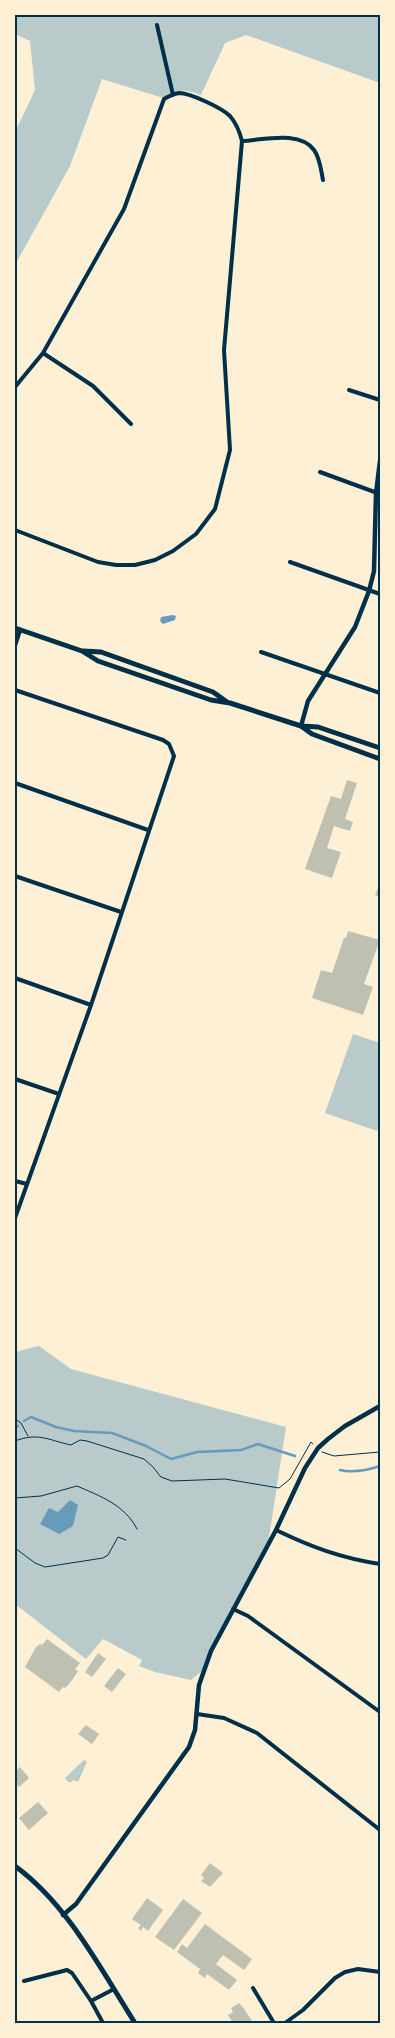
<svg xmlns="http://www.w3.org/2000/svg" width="395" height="2038" font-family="'Nunito Sans',sans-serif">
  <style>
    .green { fill: #b9caca }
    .water { fill: #669bbc }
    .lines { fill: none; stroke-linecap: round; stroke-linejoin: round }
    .stream { stroke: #669bbc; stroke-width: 2.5 }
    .building { fill: #bec0b2 }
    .path { stroke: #003049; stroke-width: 1 }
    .minor { stroke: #003049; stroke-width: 4 }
    .tertiary { stroke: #003049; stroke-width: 4.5 }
    .secondary { stroke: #003049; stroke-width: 5 }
    .neatline { fill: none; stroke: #003049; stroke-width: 2 }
  </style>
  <rect width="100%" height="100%" fill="#fdf0d5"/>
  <path class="green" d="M 15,15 L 380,15 L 380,83 L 246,35 L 225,43 L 201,95 C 186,89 176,89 163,98 L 102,79 L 70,166 L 15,265 L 15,132 L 35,90 L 30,41 L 15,34 Z
    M 353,1034 L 380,1043 L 380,1122 L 377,1131 L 325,1113 Z
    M 39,1346 L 71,1369 L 286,1427 L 268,1544 L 203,1670 L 191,1680 L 155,1672 L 139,1666 L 142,1660 L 103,1639 L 86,1659 L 15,1604 L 15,1352 Z
    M 84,1760 L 87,1762 L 78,1782 L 73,1780 L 72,1782 L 68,1782 L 65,1778 Z"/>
  <path class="water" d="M 173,615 L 176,616 L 175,620 L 163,624 L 160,621 L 161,617 Z
    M 70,1500 L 78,1505 L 73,1526 L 59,1534 L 40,1524 L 49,1508 L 58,1512 Z"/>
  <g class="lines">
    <path class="stream" d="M 24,1421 L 31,1417 L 56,1427 L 74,1431 L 112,1433 L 146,1446 L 171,1459 L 197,1452 L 241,1450 L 258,1444 L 295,1456
      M 15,1427 L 18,1426
      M 340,1470 C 353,1473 368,1470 380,1466"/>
  </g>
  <path class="building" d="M 347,780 L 357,783 L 345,819 L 353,822 L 350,831 L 334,826 L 327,848 L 341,852 L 332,878 L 305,869 L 331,796 L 341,799 Z
    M 380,883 L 380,897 L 375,895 Z
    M 348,931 L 380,940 L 364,984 L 373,987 L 363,1015 L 312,998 L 321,970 L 332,973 L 344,938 L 346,938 Z
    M 47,1639 L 80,1663 L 75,1669 L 78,1671 L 75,1676 L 69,1684 L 65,1688 L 63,1687 L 59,1692 L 25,1667 L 36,1647 L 40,1644 L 42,1645 Z
    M 98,1653 L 106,1659 L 92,1677 L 85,1672 Z
    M 118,1668 L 126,1674 L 112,1692 L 104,1686 Z
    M 86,1725 L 99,1734 L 92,1744 L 78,1734 Z
    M 20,1767 L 29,1778 L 19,1787 L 15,1782 L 15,1772 Z
    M 38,1802 L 48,1813 L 29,1830 L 19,1818 Z
    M 210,1863 L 223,1873 L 210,1887 L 201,1881 L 204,1878 L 201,1875 Z
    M 147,1898 L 163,1910 L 148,1931 L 143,1927 L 141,1931 L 138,1928 L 141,1925 L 132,1919 Z
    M 183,1899 L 202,1913 L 174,1950 L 155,1937 Z
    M 205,1924 L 252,1959 L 244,1970 L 223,1955 L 216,1964 L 237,1980 L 229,1990 L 207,1974 L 205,1978 L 198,1973 L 200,1969 L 177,1952 L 182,1944 L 187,1948 Z
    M 239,2003 L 245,2010 L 253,2023 L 233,2023 L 228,2015 L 233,2012 L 231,2008 Z"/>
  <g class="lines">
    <path class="path" d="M 15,1419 L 21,1423 L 28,1436
      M 15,1441 C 38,1432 48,1440 71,1445 L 80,1440 L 87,1441 L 144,1459 L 153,1467 L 161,1477 L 172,1481 L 225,1479 L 279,1488 L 290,1479 L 311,1442 L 313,1444
      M 322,1452 L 334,1456 L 380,1452
      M 15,1498 L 41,1496 L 77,1486 C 100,1496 125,1505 137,1529
      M 15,1548 L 35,1563 L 45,1567 L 103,1558 L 108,1555 L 118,1537 L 126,1540"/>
    <path class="minor" d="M 157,25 L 173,95
      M 242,141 C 263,140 300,130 314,150 C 320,158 321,170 323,180
      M 43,353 L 93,386 L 131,424
      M 15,387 L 43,353 L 124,209 L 164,99 C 169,96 173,94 179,93 C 190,93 222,108 230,116 C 236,123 240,133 242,141 L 224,350 L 230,450 L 215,509 L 196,534 L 173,551 L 155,560 L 135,565 L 116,565 L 98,562 L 15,530
      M 349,390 L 380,400
      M 320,472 L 380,494
      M 290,562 L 380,594
      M 261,652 L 380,693
      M 15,690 L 163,740 L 169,744 L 174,756 L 91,1005 L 15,1218
      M 15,783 L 148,830
      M 15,876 L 121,912
      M 15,978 L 91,1005
      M 15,1079 L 59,1094
      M 15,1181 L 27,1184
      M 276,1530 C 311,1547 341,1558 380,1564
      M 233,1609 L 248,1616 L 380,1712
      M 197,1714 L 224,1718 L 257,1733 L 380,1830
      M 24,1981 L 67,1970 L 72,1973 L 91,2001 L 114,1989
      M 253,1988 L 274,2023
      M 91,2001 L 103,2023
      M 285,2023 L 303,2010 L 335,1978 L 345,1972 L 358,1969 L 380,1972"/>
    <path class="tertiary" d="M 15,645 L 20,630
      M 301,726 L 308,701 L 355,627 L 369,591 L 374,571 L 376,493 L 380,461
      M 63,1915 L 76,1904 L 189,1747 L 195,1730 L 199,1685 L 211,1651 L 276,1530 L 305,1468 L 318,1448 L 328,1439 L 345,1426 L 380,1406"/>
    <path class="secondary" d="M 15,628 L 82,651 L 98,661 L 211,700 L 230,703 L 301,726 L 318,727 L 380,748
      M 83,651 L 101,652 L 213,692 L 227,702
      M 301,726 L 312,734 L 380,759
      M 15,1866 C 68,1905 100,1968 135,2023"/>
  </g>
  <rect width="395" height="2038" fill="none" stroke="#fdf0d5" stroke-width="32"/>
  <rect x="16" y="16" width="363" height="2006" class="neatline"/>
</svg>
